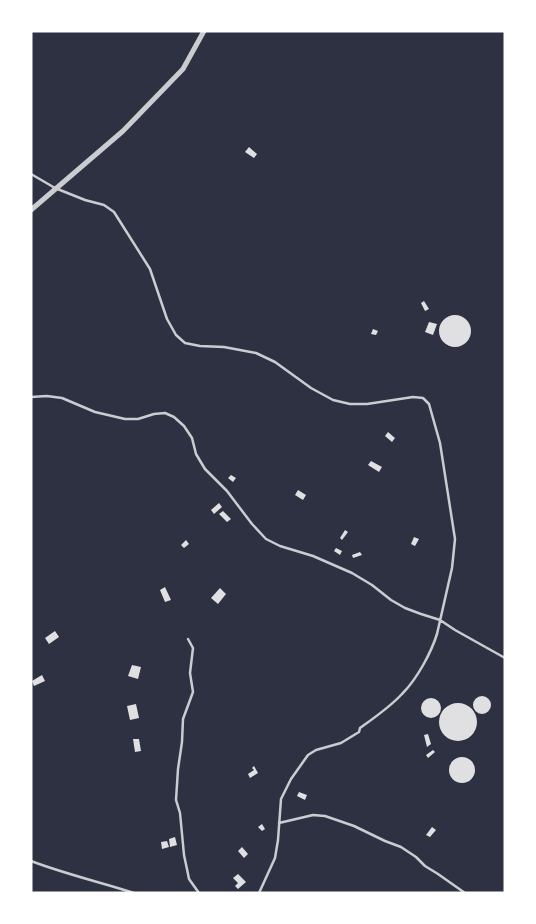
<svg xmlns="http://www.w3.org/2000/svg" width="536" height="924" font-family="'IBM Plex Sans',sans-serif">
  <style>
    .building { fill: #e0e0e3 }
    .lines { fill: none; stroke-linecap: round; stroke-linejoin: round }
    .service { stroke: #caccd0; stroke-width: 2.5 }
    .minor { stroke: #caccd0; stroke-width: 5 }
  </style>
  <rect width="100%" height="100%" fill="#2d3142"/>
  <path class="building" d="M 249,147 L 257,154 L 254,158 L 245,152 Z
    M 424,301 L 429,309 L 425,311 L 421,303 Z
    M439 331a16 16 0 1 1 32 0a16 16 0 1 1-32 0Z
    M 429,322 L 437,324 L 433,335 L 425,332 Z
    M 373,329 L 378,331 L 376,335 L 371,334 Z
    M 388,432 L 395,438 L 392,442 L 385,436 Z
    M 371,461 L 382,467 L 379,472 L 368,465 Z
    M 231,475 L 236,478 L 233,482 L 228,478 Z
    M 298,490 L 306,495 L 303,500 L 295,495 Z
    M 219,503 L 222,507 L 214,514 L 211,510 Z
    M 223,511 L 231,519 L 227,522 L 219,514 Z
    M 345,530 L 348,532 L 342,540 L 340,538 Z
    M 414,537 L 419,539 L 415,546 L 411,544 Z
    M 186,540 L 189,544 L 184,548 L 181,545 Z
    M 336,548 L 342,551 L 340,555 L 334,551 Z
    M 360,552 L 362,555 L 353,558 L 352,555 Z
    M 165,587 L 171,600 L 165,602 L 160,590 Z
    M 220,588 L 226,594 L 218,604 L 211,598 Z
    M 55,631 L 59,637 L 49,644 L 45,638 Z
    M 132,665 L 141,667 L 138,679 L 128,676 Z
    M 42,675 L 45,681 L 34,686 L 32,681 Z
    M473 705a9 9 0 1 1 18 0a9 9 0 1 1-18 0Z
    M421 708a10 10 0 1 1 20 0a10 10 0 1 1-20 0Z
    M439 722a19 19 0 1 1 38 0a19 19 0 1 1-38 0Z
    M 136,704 L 139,718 L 130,720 L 127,706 Z
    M 428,734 L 431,744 L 427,747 L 424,735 Z
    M 133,739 L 139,739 L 141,751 L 135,752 Z
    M 433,750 L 435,752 L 428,758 L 426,755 Z
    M449 770a13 13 0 1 1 26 0a13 13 0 1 1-26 0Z
    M 254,766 L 258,773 L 250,778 L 248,774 L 254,770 L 252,768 Z
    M 299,792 L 307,795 L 305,800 L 297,796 Z
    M 262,824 L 265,829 L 262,831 L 258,827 Z
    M 432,827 L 436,830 L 430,837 L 426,835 Z
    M 175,837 L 177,845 L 170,847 L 169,839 Z
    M 167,841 L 169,847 L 162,849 L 161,842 Z
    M 242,847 L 248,854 L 244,858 L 238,851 Z
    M 238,874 L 246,882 L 238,889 L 235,886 L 238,883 L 233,878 Z"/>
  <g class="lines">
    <path class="service" d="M 31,174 L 55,188 L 85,200 L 104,205 L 114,212 L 150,269 L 167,319 L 176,335 L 185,343 L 200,346 L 224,347 L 256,353 L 275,362 L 311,388 L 333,400 L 350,404 L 367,404 L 413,397 L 423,398 L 429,404 L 440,443 L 455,539 L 452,568 L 437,634 C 431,653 417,679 402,694 C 390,707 374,718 360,728 L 359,732 L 341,743 L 316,750 L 308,755 L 291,779 L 281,799 L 278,840 L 275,858 L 259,893
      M 31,397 L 47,396 L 62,398 L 95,412 L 125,419 L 138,419 L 154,414 L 165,413 L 174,417 L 184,426 L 192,438 L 196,454 L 205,469 L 227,491 L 252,524 L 266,539 L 280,546 L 313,556 L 352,573 L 372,585 L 391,600 L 405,608 L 421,614 L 440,620 L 455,630 L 505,658
      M 188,639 L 193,648 L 190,673 L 193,692 L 183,719 L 182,742 L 178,769 L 176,800 L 180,813 L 184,855 L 188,874 L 189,879 L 199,893
      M 279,823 L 313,815 L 325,816 L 354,826 L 385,841 L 401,847 L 416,857 L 425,866 L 438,874 L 465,893
      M 31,861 C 65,874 100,882 134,893"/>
    <path class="minor" d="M 31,210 L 123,131 L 183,69 L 204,31"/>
  </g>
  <rect width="536" height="924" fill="none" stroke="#ffffff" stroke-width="65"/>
</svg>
